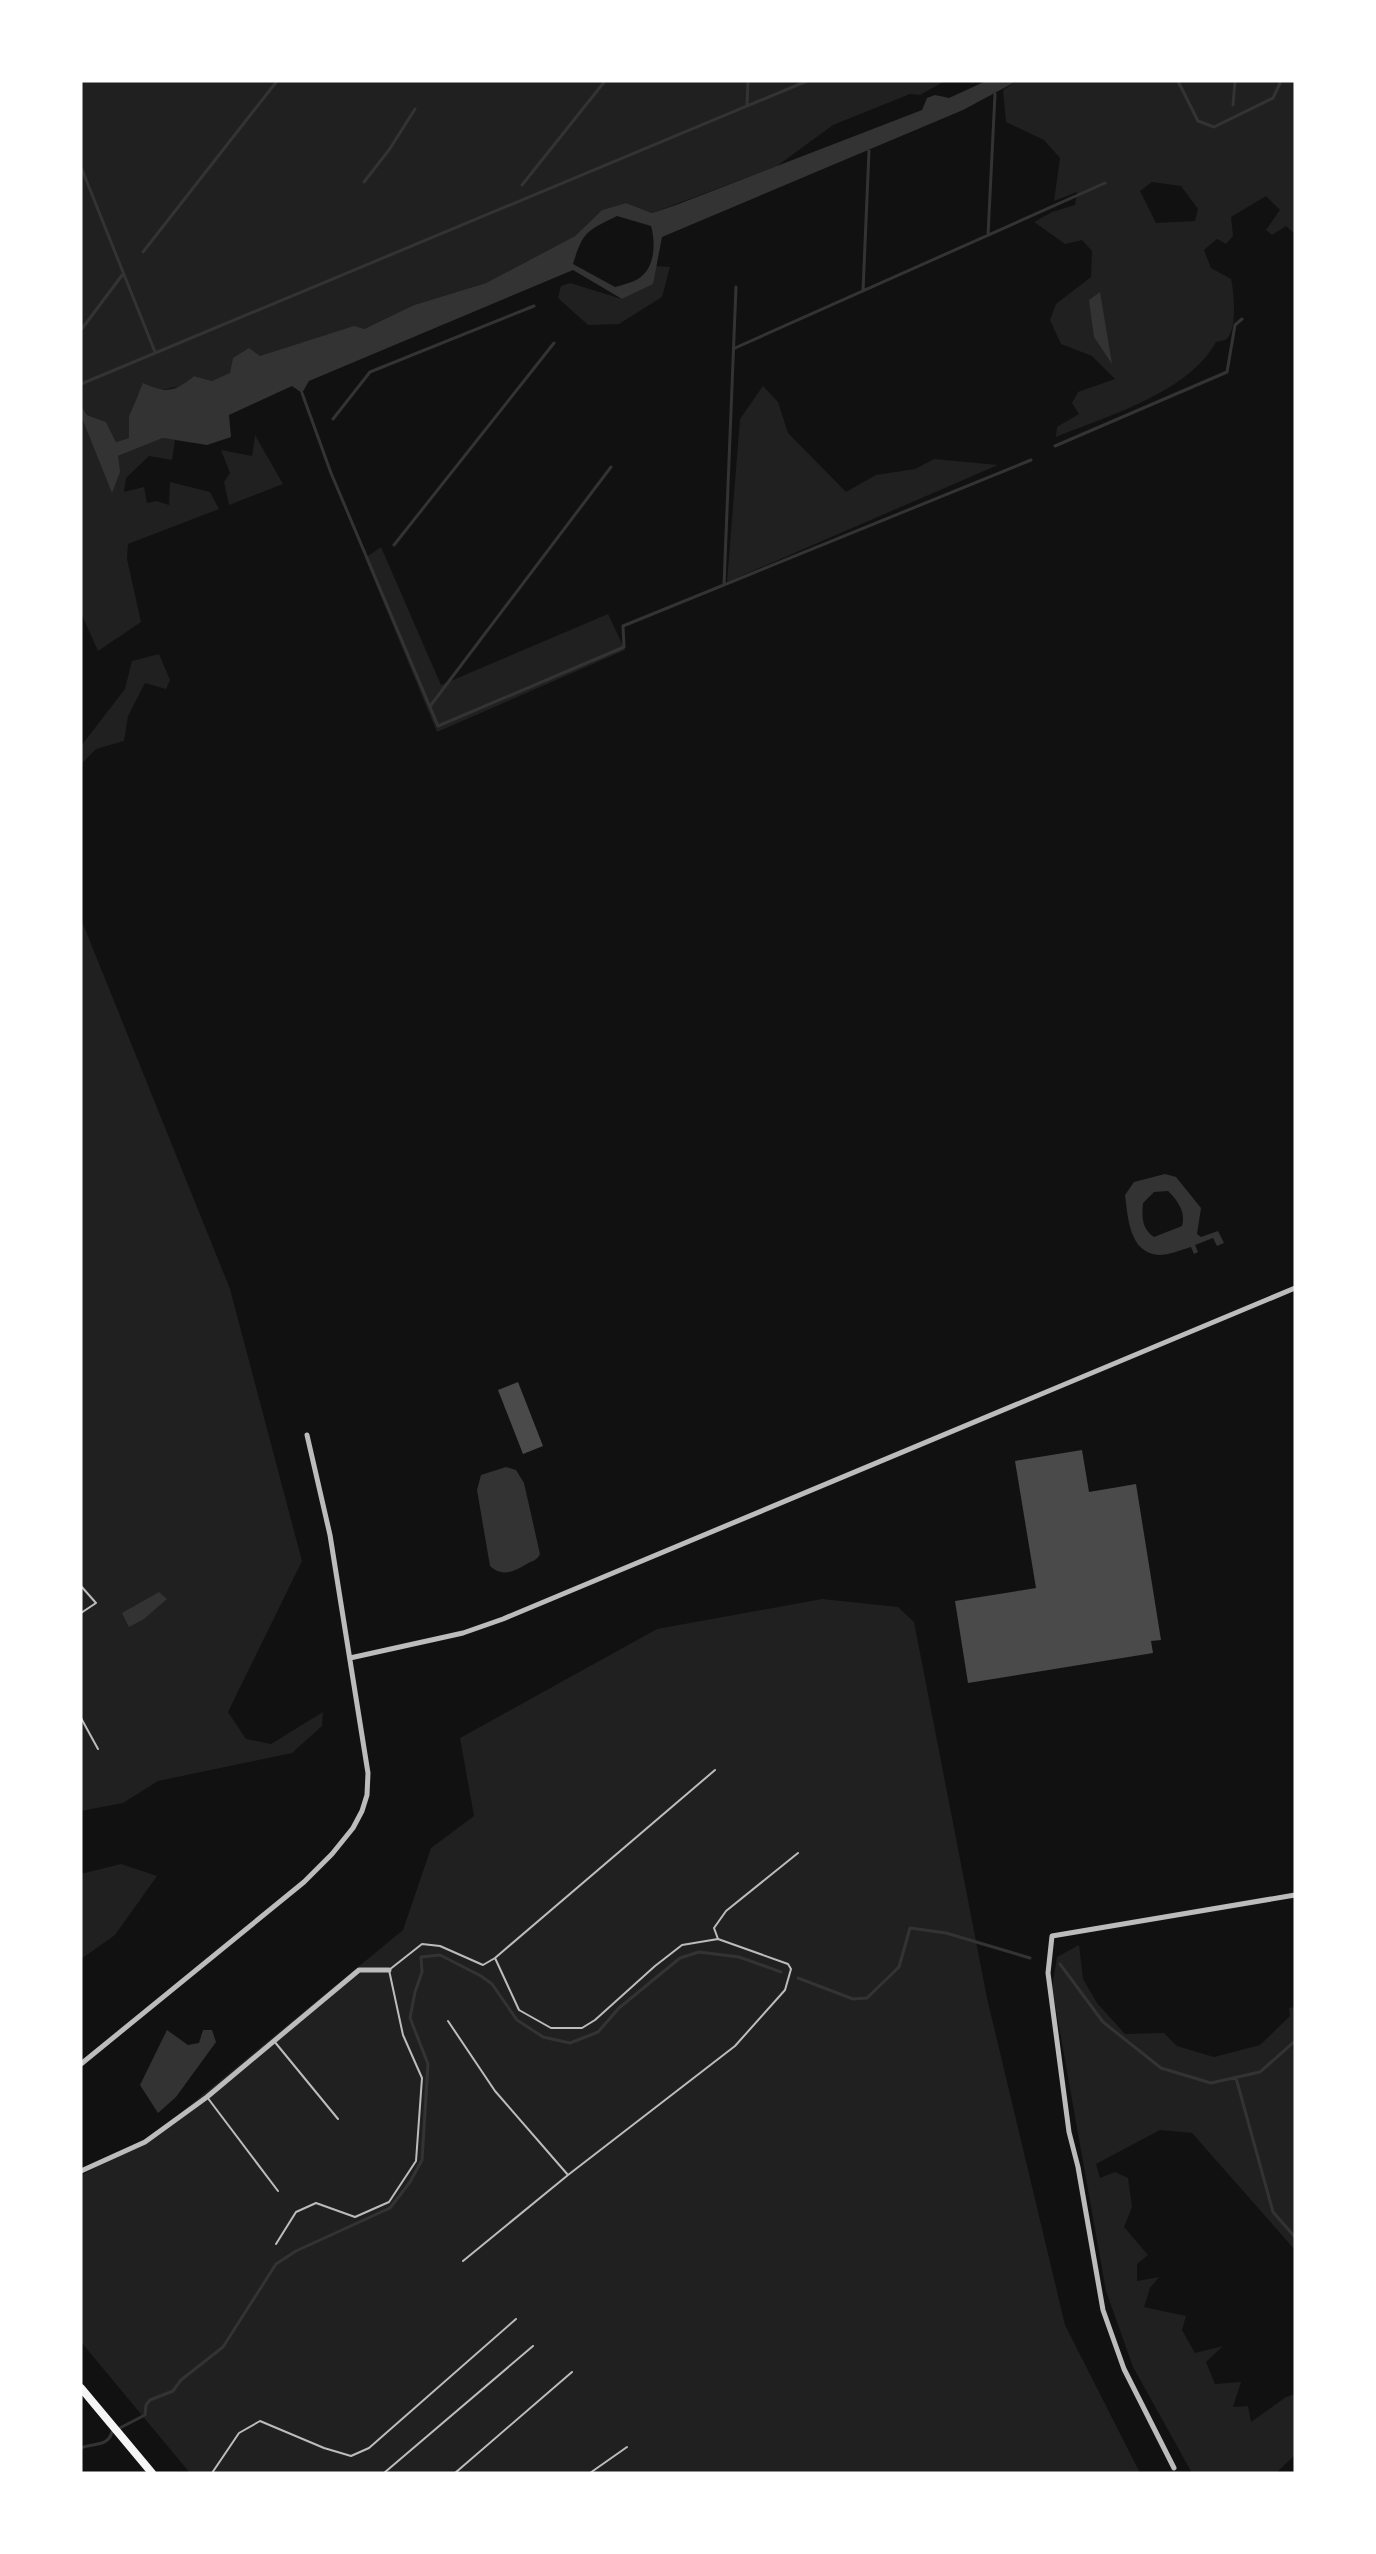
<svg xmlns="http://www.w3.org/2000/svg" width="1376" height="2554" font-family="'DejaVu Sans',sans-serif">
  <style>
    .green { fill: #202020; fill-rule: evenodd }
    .water { fill: #333; fill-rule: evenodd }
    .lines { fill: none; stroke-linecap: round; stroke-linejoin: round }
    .stream { stroke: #333; stroke-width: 3 }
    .building { fill: #4a4a4a }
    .service { stroke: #bcbcbc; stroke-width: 2 }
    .minor { stroke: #bcbcbc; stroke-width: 5 }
    .secondary { stroke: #f5f5f5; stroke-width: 8 }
  </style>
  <rect width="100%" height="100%" fill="#111"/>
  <path class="green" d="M 81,81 L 945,81 L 920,95 L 910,94 L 833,125 L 777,166 L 652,213 L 626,203 L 602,210 L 575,236 L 486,283 L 414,305 L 364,329 L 212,381 L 194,376 L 182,386 L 138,394 L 129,416 L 130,438 L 116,442 L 106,422 L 87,415 L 81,406 Z
    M 1017,81 L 1295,81 L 1295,234 L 1286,226 L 1272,235 L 1266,230 L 1280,210 L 1266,196 L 1231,217 L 1233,236 L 1226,244 L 1217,239 L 1204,250 L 1211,268 L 1231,279 C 1234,292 1238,333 1225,340 C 1223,341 1219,341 1216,342 C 1188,393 1107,416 1056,437 L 1057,427 L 1079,414 L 1072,403 L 1078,392 L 1115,379 L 1092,356 L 1061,344 L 1050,320 L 1056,304 L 1091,277 L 1092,251 L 1082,240 L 1065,244 L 1034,222 L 1052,212 L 1075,205 L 1077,192 L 1054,201 L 1060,158 L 1044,140 L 1006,122 L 1003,90 ZM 1152,182 L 1181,186 L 1198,209 L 1195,221 L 1156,223 L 1140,191 Z
    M 655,266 L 670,267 L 662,297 L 619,324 L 588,325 L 558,298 L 561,286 L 570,283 L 622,299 L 652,284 Z
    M 763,386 L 778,402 L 788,433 L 846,492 L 876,475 L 915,469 L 934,459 L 998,465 L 727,582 L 740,419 Z
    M 81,416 L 112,492 L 118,456 L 163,438 L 175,440 L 172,460 L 149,456 L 126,478 L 124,492 L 144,487 L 147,503 L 156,501 L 169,505 L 170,482 L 210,492 L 219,509 L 128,544 L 127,559 L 141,622 L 98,651 L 81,613 Z
    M 255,435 L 283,484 L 229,505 L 224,482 L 230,473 L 221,450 L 252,456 Z
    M 381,547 L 441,685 L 608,614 L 625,650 L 437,732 L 365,558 Z
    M 159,654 L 170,680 L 166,689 L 145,683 L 128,716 L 124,741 L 96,749 L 81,764 L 81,746 L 125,689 L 132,661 Z
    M 81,919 L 230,1289 L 302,1561 L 228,1712 L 246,1739 L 271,1744 L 323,1712 L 322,1726 L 292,1753 L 158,1781 L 123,1803 L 81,1811 Z
    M 822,1599 L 898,1607 L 914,1622 L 987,1998 L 1065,2325 L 1140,2473 L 190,2473 L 81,2342 L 81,2175 L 144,2143 L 403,1930 L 431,1848 L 474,1816 L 460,1738 L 657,1629 Z
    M 121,1864 L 157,1876 L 115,1935 L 81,1959 L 81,1874 Z
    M 1079,1945 L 1083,1979 L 1097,2003 L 1125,2034 L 1164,2033 L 1177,2046 L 1214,2057 L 1260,2045 L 1290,2016 L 1289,2008 L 1295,2007 L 1295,2250 L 1192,2133 L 1160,2130 L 1096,2164 L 1100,2178 L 1115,2172 L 1128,2178 L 1132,2207 L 1124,2227 L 1148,2255 L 1137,2264 L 1137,2281 L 1159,2277 L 1150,2288 L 1144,2307 L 1186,2316 L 1182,2330 L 1195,2353 L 1223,2346 L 1206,2362 L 1215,2384 L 1241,2382 L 1233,2407 L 1248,2406 L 1251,2422 L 1286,2397 L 1295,2394 L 1295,2455 L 1276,2473 L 1192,2473 L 1133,2367 L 1106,2291 L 1052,1987 L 1057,1957 Z"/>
  <path class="water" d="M 986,81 L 1017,81 L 963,110 L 662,237 L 653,284 L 622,299 L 573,270 L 309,381 L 302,393 L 292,386 L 229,415 L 231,437 L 207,445 L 163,438 L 118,456 L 120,472 L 112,493 L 81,416 L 81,406 L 87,415 L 106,422 L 116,442 L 129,438 L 129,416 L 143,383 C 165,393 174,393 194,376 L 212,381 L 230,373 L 233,358 L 249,348 L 260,356 L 354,326 L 364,329 L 414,305 L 486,283 L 575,236 L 602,210 L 626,203 L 652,213 L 676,205 L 922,110 L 927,98 L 935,95 L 949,98 ZM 617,216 L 651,226 C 656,243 655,269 638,279 C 631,283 622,285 615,287 L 573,264 C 583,231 587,231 617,216 Z
    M 1100,292 L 1112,364 L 1094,337 L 1089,300 Z
    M 1165,1174 L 1176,1177 L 1201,1208 L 1197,1234 L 1201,1237 L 1218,1231 L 1224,1243 L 1217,1246 L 1213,1238 L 1195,1245 L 1198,1252 L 1194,1254 L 1191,1247 C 1181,1250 1169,1255 1159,1255 C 1129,1253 1128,1217 1125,1195 L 1134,1182 ZM 1168,1191 C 1178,1201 1186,1212 1182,1226 L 1154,1237 C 1141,1228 1142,1216 1143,1203 L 1154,1192 Z
    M 506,1467 L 516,1470 L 524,1483 L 540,1554 C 537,1561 531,1561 525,1565 C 513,1572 502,1577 490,1566 L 477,1490 L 481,1475 Z
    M 159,1592 L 167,1599 L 144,1619 L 129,1627 L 122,1613 Z
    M 167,2030 L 188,2045 L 199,2043 L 203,2030 L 212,2030 L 216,2042 L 176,2097 L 158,2113 L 140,2085 Z"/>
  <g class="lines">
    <path class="stream" d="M 1178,81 L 1198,121 L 1214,127 L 1273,98 L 1281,81
      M 747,105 L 748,81
      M 1233,105 L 1235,81
      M 81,167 L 155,352
      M 364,182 L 389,150 L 415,109
      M 522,185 L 605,81
      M 988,235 L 995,94
      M 143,252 L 277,81
      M 863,291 L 869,151
      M 81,330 L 123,274
      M 735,348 L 1105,183
      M 81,384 L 807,81
      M 302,393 L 331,473 L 438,726 L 624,647 L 623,626 L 1031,460
      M 333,419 L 370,372 L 534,306
      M 1055,446 L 1227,372 L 1235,325 L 1242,319
      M 394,545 L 554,343
      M 724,585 L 736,287
      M 431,705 L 611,467
      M 1060,1964 L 1103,2022 L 1161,2068 L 1211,2083 L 1260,2072 L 1295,2041
      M 798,1978 L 853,1999 L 867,1998 L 899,1967 L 910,1928 L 946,1933 L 1030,1958
      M 1236,2078 L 1273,2212 L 1295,2237
      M 81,2448 C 93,2443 108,2447 112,2432 L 145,2415 L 146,2405 L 150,2400 L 173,2391 L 181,2380 L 223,2347 L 276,2264 L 296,2251 L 390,2208 L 410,2182 L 422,2160 L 428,2064 L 410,2018 L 415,1992 L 422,1972 L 421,1957 L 440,1955 L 481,1976 L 492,1984 L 517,2020 L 543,2037 L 570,2043 L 598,2032 L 619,2008 L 680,1958 L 699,1952 L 739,1957 L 781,1972"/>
  </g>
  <path class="building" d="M 518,1382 L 543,1446 L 523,1454 L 498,1390 Z
    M 1082,1450 L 1089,1492 L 1136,1484 L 1161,1640 L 1151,1641 L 1153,1653 L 968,1683 L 955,1601 L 1036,1588 L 1015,1461 Z"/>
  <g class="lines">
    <path class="service" d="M 81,1586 L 96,1603 L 81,1613
      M 81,1718 L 98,1749
      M 718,1939 L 714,1928 L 726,1911 L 798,1853
      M 495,1958 L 715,1770
      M 448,2021 L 495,2091 L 568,2175
      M 274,2041 L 338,2119
      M 207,2097 L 278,2191
      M 276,2244 L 296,2212 L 316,2203 L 355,2217 L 389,2202 L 416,2161 L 422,2078 L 403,2035 L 389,1970 L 422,1944 L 440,1946 L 483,1965 L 495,1958 L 519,2010 L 551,2028 L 582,2028 L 595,2020 L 655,1966 L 682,1945 L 718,1939 L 788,1964 L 791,1969 L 785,1990 L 735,2046 L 568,2175 L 463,2261
      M 212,2473 L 239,2433 L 260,2421 L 324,2448 L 351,2456 L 369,2448 L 516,2319
      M 384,2473 L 533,2346
      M 455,2473 L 572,2372
      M 590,2473 L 627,2447"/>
    <path class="minor" d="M 350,1658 L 463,1633 L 503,1619 L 1295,1288
      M 81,2064 L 304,1882 L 332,1854 L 353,1828 L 362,1811 L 367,1795 L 368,1773 L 330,1535 L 307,1435
      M 81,2171 L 145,2142 L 207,2097 L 359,1970 L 389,1970
      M 1174,2468 L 1124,2369 L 1103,2310 L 1078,2167 L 1069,2132 L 1048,1973 L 1052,1936 L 1295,1895"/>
    <path class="secondary" d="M 81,2388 L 152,2473"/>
  </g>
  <rect width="1376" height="2554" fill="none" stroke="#ffffff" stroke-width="165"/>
</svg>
